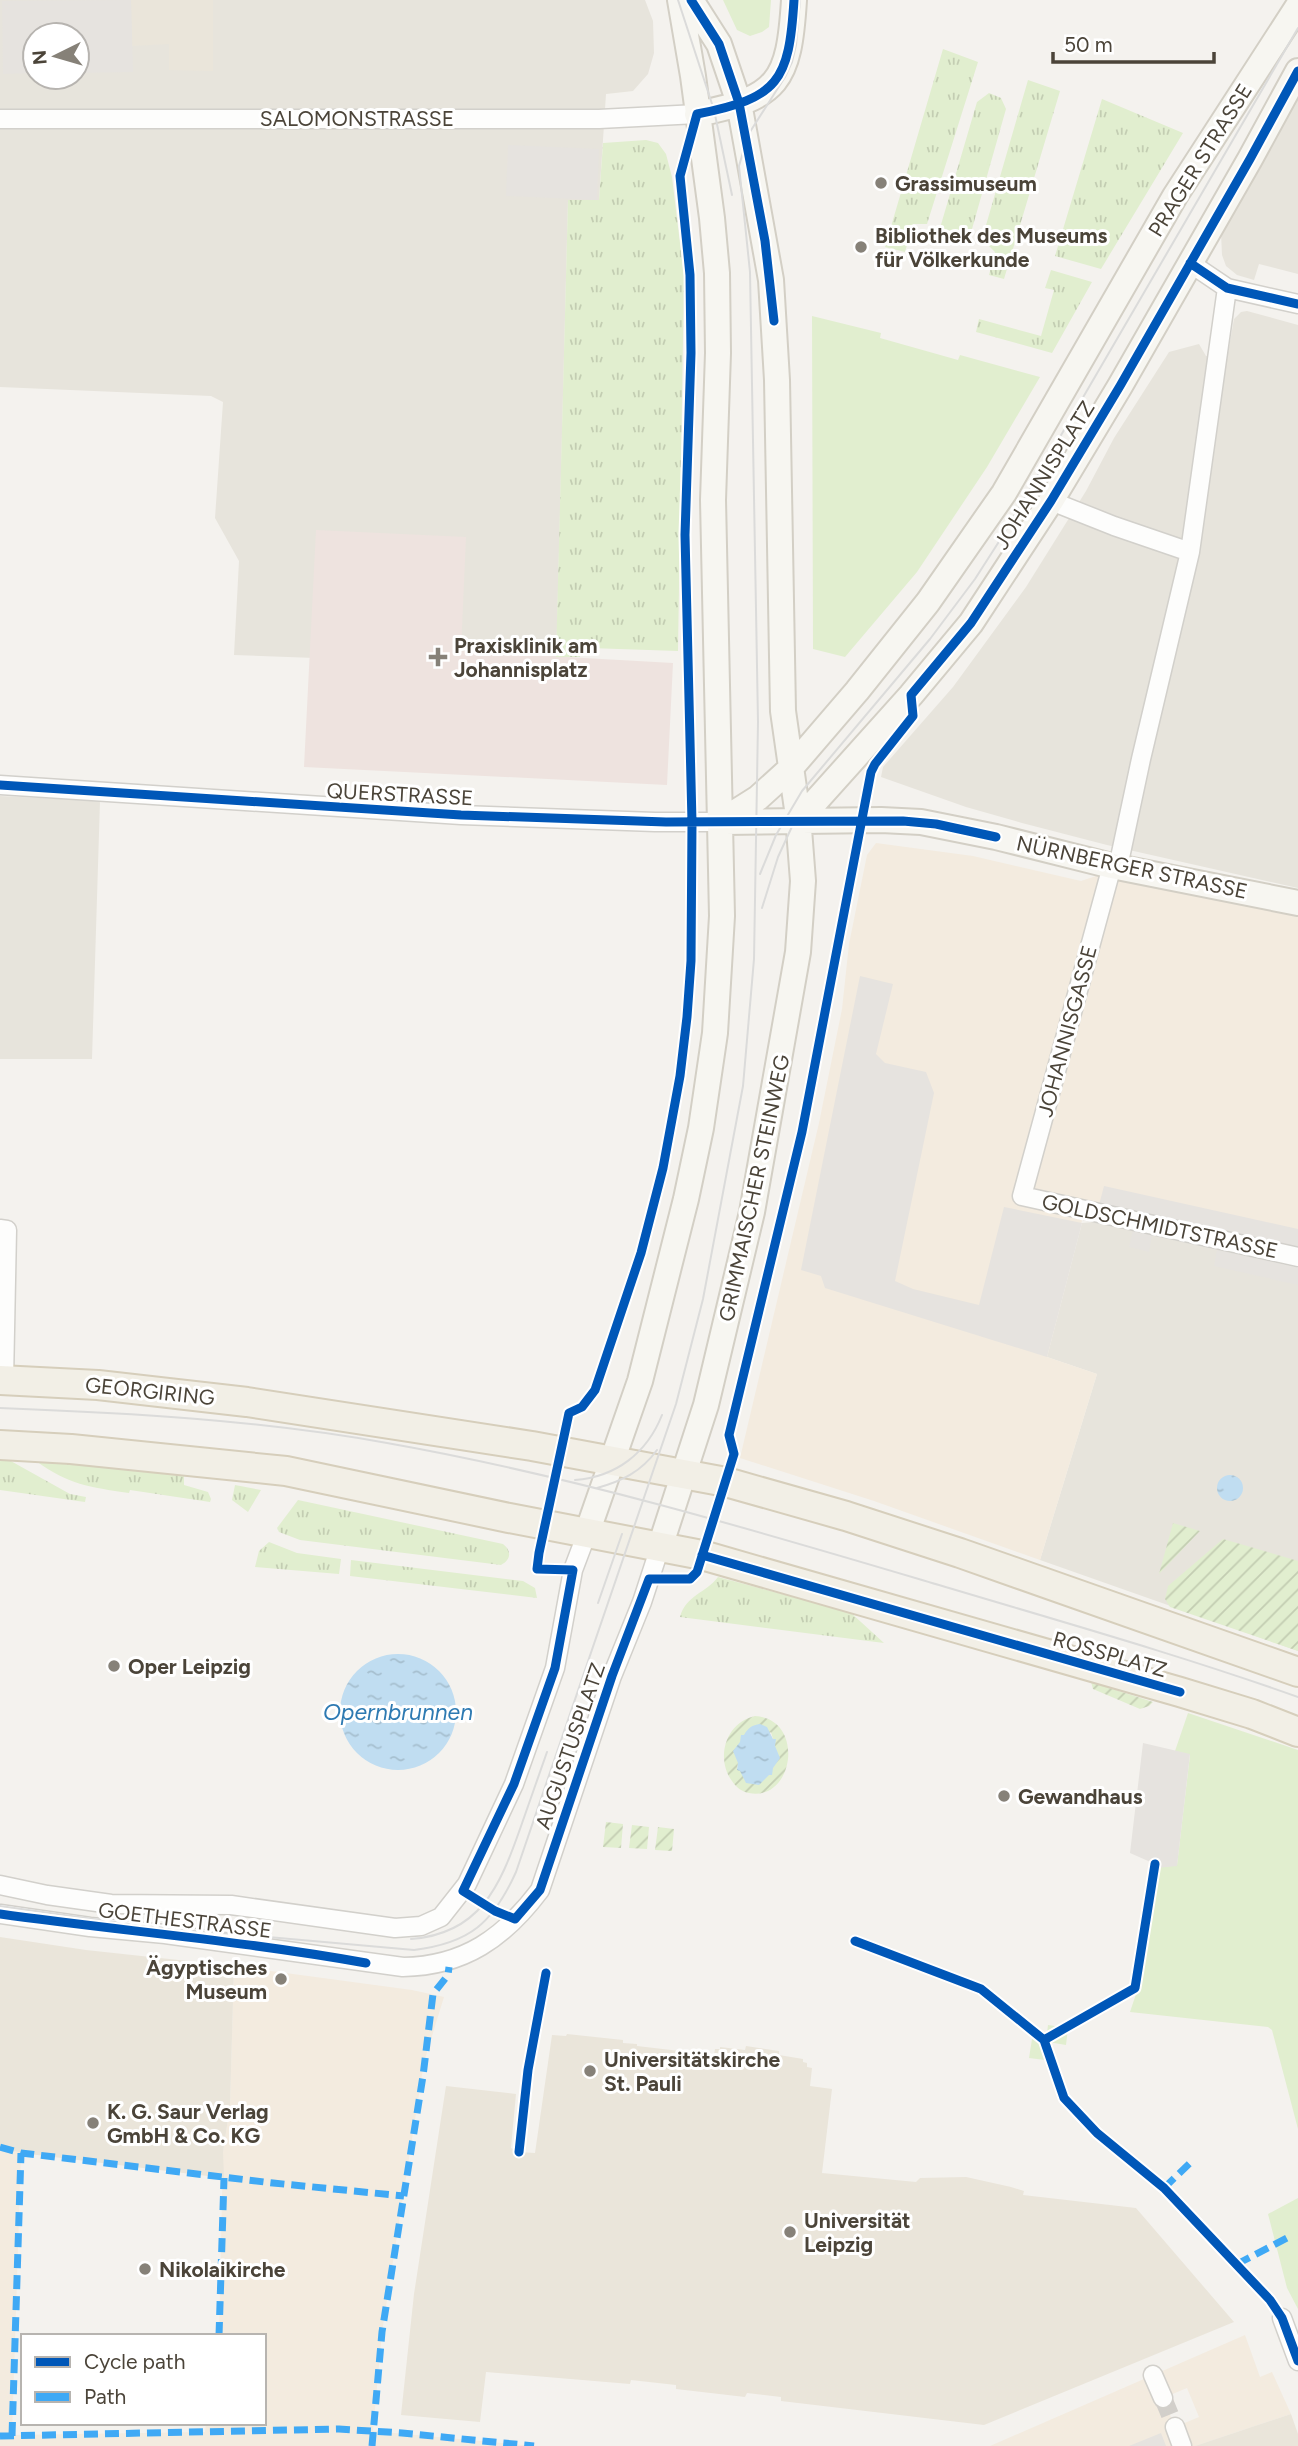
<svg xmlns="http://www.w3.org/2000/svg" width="1298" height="2446" font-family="Figtree,sans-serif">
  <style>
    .residential { fill: #e7e4dc; fill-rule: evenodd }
    .commercial { fill: #f3ebdf; fill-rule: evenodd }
    .education { fill: #eae5da }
    .medical { fill: #eee3df }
    .grass { fill: url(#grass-tufts) }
    .park { fill: #e1eecf }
    .garden { fill: url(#garden-furrows); fill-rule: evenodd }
    .parking { fill: #e6e3df }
    .water { fill: url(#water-ripples) }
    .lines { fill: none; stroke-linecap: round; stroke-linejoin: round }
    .street-tunnel { stroke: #d2cfca; stroke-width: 18; stroke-dasharray: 18 9; stroke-linecap: butt }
    .street-casing { stroke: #d2d0cb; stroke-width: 21 }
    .secondary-casing { stroke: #d3cfc5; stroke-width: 28 }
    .primary-casing { stroke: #d6cebb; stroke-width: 32 }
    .street { stroke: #fdfdfc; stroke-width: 18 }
    .secondary { stroke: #f7f6f1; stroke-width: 24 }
    .primary { stroke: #f2efe6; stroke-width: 28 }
    .tram { stroke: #dbdbda; stroke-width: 2 }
    .quiet { stroke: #3fa9f5; stroke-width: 7; stroke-dasharray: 14 7; stroke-linecap: butt }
    .cycleway-casing { stroke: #fff; stroke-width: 13 }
    .cycleway { stroke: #0057b8; stroke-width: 9 }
    .poi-dot { fill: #868178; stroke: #fff; stroke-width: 2.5 }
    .labels { text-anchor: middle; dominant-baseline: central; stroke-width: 6; stroke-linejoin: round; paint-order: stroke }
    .street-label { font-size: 21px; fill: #4b4439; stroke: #fff }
    .poi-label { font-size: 21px; font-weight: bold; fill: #4b4439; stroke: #fff; text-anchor: start }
    .water-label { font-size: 23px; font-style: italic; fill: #2e7ab2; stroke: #fff }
  </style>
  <defs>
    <pattern id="grass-tufts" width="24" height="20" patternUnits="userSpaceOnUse" patternTransform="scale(1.75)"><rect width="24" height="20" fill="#e1eecf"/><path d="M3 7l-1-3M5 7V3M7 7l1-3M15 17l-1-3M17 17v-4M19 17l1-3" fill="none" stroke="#c3cdb2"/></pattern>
    <pattern id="garden-furrows" width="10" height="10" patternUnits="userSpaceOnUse" patternTransform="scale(1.75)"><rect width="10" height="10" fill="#e1eecf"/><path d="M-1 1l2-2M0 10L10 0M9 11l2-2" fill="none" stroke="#c3cdb2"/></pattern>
    <pattern id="water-ripples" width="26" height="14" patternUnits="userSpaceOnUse" patternTransform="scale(1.75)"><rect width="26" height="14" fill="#c0ddf1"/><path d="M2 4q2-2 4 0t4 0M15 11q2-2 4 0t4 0" fill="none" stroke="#a6bfcf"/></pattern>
  </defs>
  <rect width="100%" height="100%" fill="#f4f2ee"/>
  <path class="residential" d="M 0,0 L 645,0 L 653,21 L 654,53 L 648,74 L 633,91 L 606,94 L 599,201 L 568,200 L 556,667 L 234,655 L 239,561 L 215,518 L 223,402 L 211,396 L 0,387 ZM 35,35 L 77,35 L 77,77 L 35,77 Z
    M 1298,92 L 1298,274 L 1259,264 L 1254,280 L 1237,275 L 1226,266 L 1222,255 L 1221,233 L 1265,159 Z
    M 1247,311 L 1298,325 L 1298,888 L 1107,845 L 1022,823 L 966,807 L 881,777 L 883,767 L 953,687 L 1026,587 L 1086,491 L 1114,438 L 1169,352 L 1199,344 L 1206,356 L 1227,359 L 1234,319 L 1241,312 Z
    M 0,796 L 100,801 L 92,1059 L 0,1059 Z
    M 1093,1222 L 1298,1268 L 1298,1651 L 1040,1560 L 1097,1374 L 1047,1357 L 1082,1223 Z"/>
  <path class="commercial" d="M 876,843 L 973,856 L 1081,881 L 1096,876 L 1298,916 L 1298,1248 L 1087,1201 L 1047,1357 L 1097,1374 L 1040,1560 L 874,1501 L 740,1458 L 819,1123 L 842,1009 L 849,944 L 867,855 Z
    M 234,1966 L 412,1990 L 444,1997 L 424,2062 L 382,2332 L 373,2431 L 534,2446 L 0,2446 L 0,2147 L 21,2153 L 12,2435 L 205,2432 L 206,2423 L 264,2423 L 264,2336 L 219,2336 L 223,2152 L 230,2106 Z
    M 1245,2335 L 1260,2377 L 1272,2372 L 1291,2414 L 1195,2446 L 990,2446 ZM 1187,2388 L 1199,2417 L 1175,2427 L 1163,2398 Z"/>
  <path class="education" d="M 131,0 L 213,0 L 213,71 L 169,70 L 169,44 L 132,46 Z
    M 0,1937 L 86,1950 L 234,1966 L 230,2106 L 223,2152 L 224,2178 L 21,2153 L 0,2147 Z
    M 567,2034 L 623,2040 L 623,2043 L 637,2044 L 637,2046 L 714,2055 L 715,2049 L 720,2049 L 720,2047 L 745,2050 L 746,2046 L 779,2051 L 779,2055 L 803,2059 L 803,2062 L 807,2063 L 807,2067 L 812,2068 L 810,2086 L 832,2089 L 822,2173 L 916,2182 L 920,2178 L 966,2177 L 1011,2187 L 1024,2191 L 1023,2195 L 1136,2208 L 1234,2322 L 984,2425 L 781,2401 L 781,2397 L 747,2393 L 745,2397 L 676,2389 L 676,2385 L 631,2380 L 630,2384 L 486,2372 L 480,2422 L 401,2415 L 414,2294 L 446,2086 L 516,2094 L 511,2148 L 519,2152 L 535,2153 L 552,2035 L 566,2036 Z
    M 1291,2414 L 1298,2434 L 1298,2446 L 1195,2446 Z"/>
  <path class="medical" d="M 316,530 L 466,537 L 461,651 L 673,663 L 667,785 L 304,767 Z"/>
  <path class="grass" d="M 943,49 L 978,62 L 927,224 L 913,224 L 905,252 L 885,247 Z
    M 1028,80 L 1060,91 L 1004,279 L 989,275 L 995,252 L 982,239 Z
    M 989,93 L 1001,98 L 1006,109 L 970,236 L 940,228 L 977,102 Z
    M 1102,99 L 1183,133 L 1101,269 L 1055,256 Z
    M 646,140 L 658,143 L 666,154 L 672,177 L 684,276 L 678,651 L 589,648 L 579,657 L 556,657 L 568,200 L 599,200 L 603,143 Z
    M 1051,270 L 1092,282 L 1052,353 L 976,332 L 979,319 L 1041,336 L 1054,290 L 1045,288 Z
    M 0,1457 L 9,1460 L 70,1494 L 86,1497 L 85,1502 L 0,1490 Z
    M 38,1459 L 153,1470 L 184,1475 L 184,1485 L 208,1492 L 211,1499 L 210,1502 L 130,1490 L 129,1493 C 89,1487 69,1485 36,1461 Z
    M 235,1485 L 261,1490 L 248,1512 L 232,1500 Z
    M 298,1500 L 503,1544 C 512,1551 511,1560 501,1565 L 300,1540 L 279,1532 L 277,1528 Z
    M 269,1542 L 297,1553 L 341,1559 L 339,1574 L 255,1567 L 259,1551 Z
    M 351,1560 L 523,1581 L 535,1588 L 537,1598 L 350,1576 Z
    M 718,1577 L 850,1612 L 884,1643 L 680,1617 C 686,1595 706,1593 718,1577 Z"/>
  <path class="park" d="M 723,0 L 771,0 L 769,27 L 762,32 L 750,36 L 737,30 Z
    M 812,316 L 881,333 L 880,338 L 958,360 L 960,355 L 1040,377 L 987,467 L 917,572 L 845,657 L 813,649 Z
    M 1188,1713 L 1298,1750 L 1298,2129 L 1272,2030 L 1268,2027 L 1130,2012 L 1138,1988 L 1156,1868 L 1177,1865 L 1190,1755 L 1175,1751 Z
    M 1048,2025 L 1068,2028 L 1066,2045 L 1048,2042 L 1045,2060 L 1029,2058 L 1032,2039 L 1046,2041 Z
    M 1298,2198 L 1298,2309 L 1287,2288 L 1268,2214 Z"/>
  <path class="garden" d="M 1173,1523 L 1200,1531 L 1159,1574 Z
    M 1223,1539 L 1298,1561 L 1298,1651 L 1170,1607 L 1165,1599 L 1168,1586 Z
    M 1091,1682 L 1153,1702 L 1149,1706 L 1140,1709 L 1093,1689 Z
    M 755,1716 C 806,1719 794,1802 749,1793 C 742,1792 736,1787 732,1781 C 715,1758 726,1722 755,1716 ZM 771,1732 L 775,1746 L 737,1770 L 738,1763 Z
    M 606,1822 L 623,1824 L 621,1848 L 603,1847 Z
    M 632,1825 L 649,1827 L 647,1849 L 629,1848 Z
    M 658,1827 L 674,1829 L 672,1851 L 655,1850 Z"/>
  <path class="parking" d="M 131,0 L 133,72 L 77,73 L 77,35 L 35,35 L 35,73 L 3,74 L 2,1 Z
    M 508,145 L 599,149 L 597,200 L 506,196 Z
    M 860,976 L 893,984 L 876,1054 L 885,1063 L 926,1072 L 934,1093 L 895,1281 L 913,1289 L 979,1305 L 1004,1207 L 1082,1223 L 1047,1357 L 825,1288 L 821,1276 L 801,1270 Z
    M 1104,1186 L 1298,1229 L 1298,1248 L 1099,1205 Z
    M 1133,1230 L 1152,1235 L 1149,1252 L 1129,1247 Z
    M 1217,1250 L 1298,1268 L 1298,1285 L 1214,1266 Z
    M 1143,1743 L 1190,1754 L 1177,1866 L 1156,1868 L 1155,1864 L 1130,1853 Z
    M 1161,2433 L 1166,2446 L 1129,2446 Z"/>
  <path class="water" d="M1217 1488a13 13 0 1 1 26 0a13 13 0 1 1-26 0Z
    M340 1712a58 58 0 1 1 116 0a58 58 0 1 1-116 0Z
    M 760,1724 L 767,1727 L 773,1739 L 776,1739 L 775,1746 L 780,1758 L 773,1768 L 772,1775 L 769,1775 L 759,1785 L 746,1783 L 740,1771 L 737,1770 L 738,1763 L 733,1751 L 740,1742 L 741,1735 L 744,1735 C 748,1728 752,1725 760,1724 Z"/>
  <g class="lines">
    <path class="street-tunnel" d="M 1163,2398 L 1175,2427"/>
    <defs>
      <path id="street" d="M 0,119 L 599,119 L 697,114
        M 1190,263 L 1227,288 L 1298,304
        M 1051,501 L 1114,526 L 1190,552
        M 0,785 L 461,815 L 655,822 L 720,822
        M 1112,866 L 1022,1196 L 1298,1257
        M 1118,867 L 1141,759 L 1190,552 L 1227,288
        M 0,1229 L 7,1230 L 4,1380
        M 0,1885 L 47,1895 L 111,1904 L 231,1905 L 395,1928 L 421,1926 L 441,1917 L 467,1884 L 514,1784 L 555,1668 L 573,1570 L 587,1533
        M 0,1914 L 90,1927 L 165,1934 L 403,1967 C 464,1966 504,1938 540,1890 L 612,1676 L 642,1602 L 660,1547
        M 1282,2318 L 1298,2361
        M 1153,2375 L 1163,2398
        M 1175,2427 L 1182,2446"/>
      <path id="secondary" d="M 697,114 C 779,98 789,81 794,0
        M 798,821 L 911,695 L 971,623 L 1051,501 L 1120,386 L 1250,159 L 1298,71
        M 720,822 L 758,798 L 790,769 L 857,691 L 928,602 L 1004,493 L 1175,196 L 1298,6
        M 725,822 L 881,820 L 921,822 L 996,837 L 1112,866 L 1298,903
        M 587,1533 L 640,1381 L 686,1199 L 701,1128 L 715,1033 L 722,916 L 713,500 L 718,353 L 717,273 L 712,218 L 693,76 L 680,0
        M 660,1547 L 706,1405 L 752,1212 L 798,952 L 803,881 L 798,816 L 783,711 L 777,380 L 771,280 L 739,103 L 719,44 L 691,0"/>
      <path id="primary" d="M 0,1380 L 98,1385 L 247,1402 L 532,1446 L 726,1482 L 846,1516 L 960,1553 L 1298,1672
        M 0,1445 L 71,1449 L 286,1471 L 509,1518 L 702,1555 L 1180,1692 L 1252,1714 L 1298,1732"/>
    </defs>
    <use href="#street" class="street-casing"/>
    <use href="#secondary" class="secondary-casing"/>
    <use href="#primary" class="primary-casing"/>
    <use href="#street" class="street"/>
    <use href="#secondary" class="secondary"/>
    <use href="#primary" class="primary"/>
    <path class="tram" d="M 678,0 L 714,110 L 732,195
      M 760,874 L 776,835 L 802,791 L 930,639 L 975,579 L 1000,540 L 1298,28
      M 762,908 L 778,857 L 795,820
      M 0,1408 C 129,1413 260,1420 387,1443 C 574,1476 757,1531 939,1585 C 1059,1621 1180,1655 1298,1697
      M 575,1480 C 616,1477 647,1453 662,1415
      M 597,1488 C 622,1481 641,1472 657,1450
      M 598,1603 L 622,1534
      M 0,1906 L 143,1926 L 414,1950 C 470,1943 493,1923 516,1872 L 676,1404 L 703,1299 L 743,1086 L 754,959 L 758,722 L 750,272 L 739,166 L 748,135 L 785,77 L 792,62 L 796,45 L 800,0
      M 411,1939 C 480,1934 500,1886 520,1829 C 529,1803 538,1778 547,1752"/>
    <path class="quiet" d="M 0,2147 L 21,2153 L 273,2183 L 404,2196
      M 1164,2188 L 1191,2162
      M 1237,2264 L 1287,2238
      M 219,2336 L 224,2178
      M 0,2436 L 339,2429 L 402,2433 L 534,2446
      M 12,2436 L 21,2153
      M 372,2446 L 382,2332 L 423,2076 L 433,1994 L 448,1975 L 449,1967"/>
    <defs>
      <path id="cycleway" d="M 691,0 L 719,44 L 739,103 L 765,241 L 774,321
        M 794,0 C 789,81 779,98 697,114 L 680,176 L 690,275 L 691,353 L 685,535 L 692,822 L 691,961 L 687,1017 L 680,1076 L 663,1168 L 641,1253 L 595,1390 L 582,1407 L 569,1413 L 539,1553 L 537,1569 L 573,1570 L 555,1668 L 514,1784 L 463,1891 L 495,1911 L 515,1919 L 540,1890 L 612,1676 L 649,1579 L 690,1579 L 697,1572 L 734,1454 L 729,1435 L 802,1132 L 871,772 L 875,764 L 913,716 L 911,695 L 971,623 L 1051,501 L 1120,386 L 1250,159 L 1298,71
        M 1190,263 L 1227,288 L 1298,304
        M 0,785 L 461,815 L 666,822 L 903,821 L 936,824 L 996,837
        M 702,1555 L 1180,1692
        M 0,1914 C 122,1931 244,1941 366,1963
        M 855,1941 L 981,1989 L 1044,2040 L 1064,2098 L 1097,2133 L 1164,2188 L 1270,2300 L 1282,2318 L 1298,2361
        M 1044,2040 L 1135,1988 L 1155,1864
        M 519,2152 L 528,2070 L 546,1973"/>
    </defs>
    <use href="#cycleway" class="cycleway-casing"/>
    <use href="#cycleway" class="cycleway"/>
  </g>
  <g class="poi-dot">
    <circle cx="881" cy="183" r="7"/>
    <circle cx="861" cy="247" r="7"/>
    <path d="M434.5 646.5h7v7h7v7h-7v7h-7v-7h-7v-7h7z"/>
    <circle cx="114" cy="1666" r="7"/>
    <circle cx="1004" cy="1796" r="7"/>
    <circle cx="281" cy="1979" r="7"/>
    <circle cx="590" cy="2071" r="7"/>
    <circle cx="93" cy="2123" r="7"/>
    <circle cx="790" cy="2232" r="7"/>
    <circle cx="145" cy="2269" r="7"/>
  </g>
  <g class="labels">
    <g class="street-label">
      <text x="357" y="118">SALOMONSTRASSE</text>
      <text transform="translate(1200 160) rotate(-58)">PRAGER STRASSE</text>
      <text transform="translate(1044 475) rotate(-58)">JOHANNISPLATZ</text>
      <text transform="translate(400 794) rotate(3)">QUERSTRASSE</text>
      <text transform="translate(1132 867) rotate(12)">NÜRNBERGER STRASSE</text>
      <text transform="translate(1067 1031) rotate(-75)">JOHANNISGASSE</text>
      <text transform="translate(754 1188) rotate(-78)">GRIMMAISCHER STEINWEG</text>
      <text transform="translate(1160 1226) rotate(12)">GOLDSCHMIDTSTRASSE</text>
      <text transform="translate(150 1391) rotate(6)">GEORGIRING</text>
      <text transform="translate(1110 1654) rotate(16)">ROSSPLATZ</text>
      <text transform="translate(570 1746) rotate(-71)">AUGUSTUSPLATZ</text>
      <text transform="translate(185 1920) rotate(7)">GOETHESTRASSE</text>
    </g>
    <g class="poi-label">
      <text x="895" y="183">Grassimuseum</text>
      <text x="875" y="235">Bibliothek des Museums<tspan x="875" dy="24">für Völkerkunde</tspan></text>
      <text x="454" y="645">Praxisklinik am<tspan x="454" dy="24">Johannisplatz</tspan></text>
      <text x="128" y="1666">Oper Leipzig</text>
      <text x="1018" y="1796">Gewandhaus</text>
      <text x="267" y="1967" text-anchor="end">Ägyptisches<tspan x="267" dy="24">Museum</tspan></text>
      <text x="604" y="2059">Universitätskirche<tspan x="604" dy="24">St. Pauli</tspan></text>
      <text x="107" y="2111">K. G. Saur Verlag<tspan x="107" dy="24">GmbH &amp; Co. KG</tspan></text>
      <text x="804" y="2220">Universität<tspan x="804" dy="24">Leipzig</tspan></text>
      <text x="159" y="2269">Nikolaikirche</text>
    </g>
    <g class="water-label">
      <text x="398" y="1712">Opernbrunnen</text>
    </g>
  </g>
  <rect x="21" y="2334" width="245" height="91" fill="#ffffff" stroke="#b7b4b0" stroke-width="2"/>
  <rect x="35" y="2357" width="35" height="10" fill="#0057b8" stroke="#b7b4b0" stroke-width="2"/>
  <text x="84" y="2369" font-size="21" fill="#4b4439">Cycle path</text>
  <rect x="35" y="2392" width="35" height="10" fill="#3fa9f5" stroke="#b7b4b0" stroke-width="2"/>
  <text x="84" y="2404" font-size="21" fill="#4b4439">Path</text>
  <g transform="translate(56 56) rotate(265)"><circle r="33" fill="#ffffff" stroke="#b7b4b0" stroke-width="2"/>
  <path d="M0-5L12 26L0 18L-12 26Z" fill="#868178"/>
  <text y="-10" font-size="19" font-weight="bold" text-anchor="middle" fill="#4b4439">N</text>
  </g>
  <path d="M1053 52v10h161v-10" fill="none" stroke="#4b4439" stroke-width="3.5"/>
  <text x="1064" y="52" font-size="21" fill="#4b4439" stroke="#ffffff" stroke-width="5" paint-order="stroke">50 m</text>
</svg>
